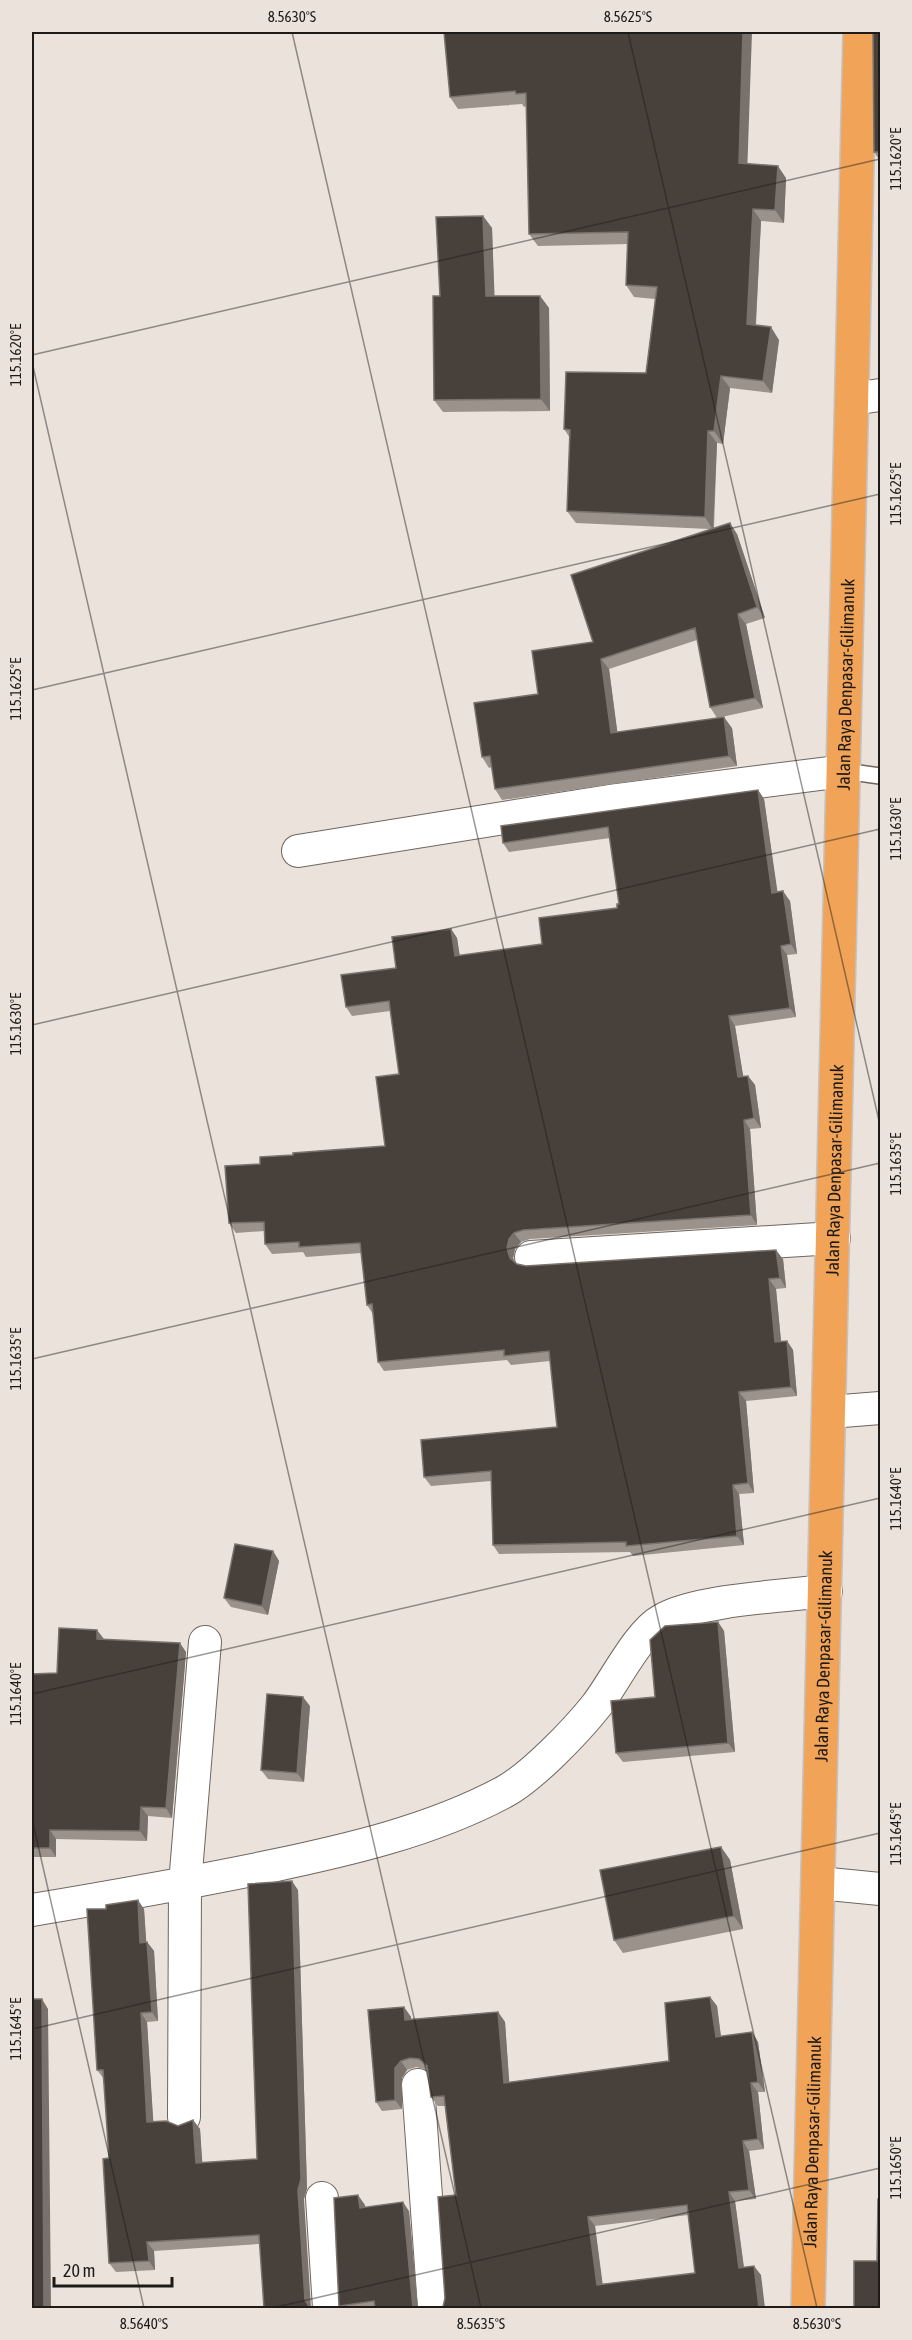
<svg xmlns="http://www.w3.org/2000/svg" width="912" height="2340" font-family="'Asap Condensed',sans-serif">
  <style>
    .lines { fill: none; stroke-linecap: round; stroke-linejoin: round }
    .lane-casing { stroke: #6e6660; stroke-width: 18 }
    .street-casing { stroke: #6e6660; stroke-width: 34 }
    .highway-casing { stroke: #c4c3c3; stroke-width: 36 }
    .lane { stroke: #fff; stroke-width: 15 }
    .street { stroke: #fff; stroke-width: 32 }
    .highway { stroke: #f1a358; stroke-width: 33 }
    .wall { fill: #9a928b; fill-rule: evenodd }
    .shaded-wall { fill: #79716b }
    .building { fill: #48413b; stroke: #79716b; stroke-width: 1.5; fill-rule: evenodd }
    .ticks { fill: none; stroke: #1d1a17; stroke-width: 1.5; stroke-opacity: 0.45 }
    .labels { text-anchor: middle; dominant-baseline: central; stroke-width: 6; stroke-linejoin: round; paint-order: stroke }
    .street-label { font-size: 18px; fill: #1d1a17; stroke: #ebe2db }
    .neatline { fill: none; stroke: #1d1a17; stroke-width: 2 }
    .ticks-label { font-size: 15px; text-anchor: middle; fill: #1d1a17 }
  </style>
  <rect width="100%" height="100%" fill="#ebe2db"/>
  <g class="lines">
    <defs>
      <path id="lane" d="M 844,771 L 880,776"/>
      <path id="street" d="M 852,399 L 880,395
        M 298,851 L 616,800 L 844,771
        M 531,1257 L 834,1238
        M 830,1412 L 880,1408
        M 819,1883 L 880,1889
        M 32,1910 C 110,1897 189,1883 267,1867 C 348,1850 431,1831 504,1792 C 532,1777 576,1731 596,1706 C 614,1683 638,1633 662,1620 C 696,1600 784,1596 826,1591
        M 418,2085 L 434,2308
        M 184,2117 L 185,1884 L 205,1642
        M 322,2198 L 329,2308"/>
      <g id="highway">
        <path id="s1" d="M 808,2308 L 860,32"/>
      </g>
    </defs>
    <use href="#lane" class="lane-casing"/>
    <use href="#street" class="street-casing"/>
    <use href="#highway" class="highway-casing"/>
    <use href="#lane" class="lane"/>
    <use href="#street" class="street"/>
    <use href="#highway" class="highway"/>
  </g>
  <path class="wall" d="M 444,32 L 748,164 L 786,178 L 784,223 L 761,221 L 756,325 L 779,340 L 772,393 L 730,388 L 723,444 L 717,443 L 714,528 L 737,534 L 765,618 L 746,624 L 763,708 L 717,718 L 710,707 L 697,640 L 609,669 L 617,732 L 732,728 L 737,766 L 502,800 L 495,789 L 492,767 L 489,768 L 482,757 L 538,694 L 709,529 L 576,523 L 567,511 L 570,438 L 564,429 L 646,373 L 655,299 L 634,297 L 626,285 L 628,244 L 538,246 L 529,234 L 527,106 L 524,107 L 522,104 L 458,109 L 450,97 Z
    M 880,32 L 880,161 L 874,152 Z
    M 483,216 L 492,228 L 494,296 L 540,296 L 549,308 L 550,411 L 443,412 L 434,400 L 440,296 Z
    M 758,790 L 764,799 L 777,892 L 790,901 L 797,954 L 787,955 L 796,1017 L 735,1026 L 743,1077 L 748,1076 L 755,1085 L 761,1128 L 750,1129 L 757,1225 L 530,1239 L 521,1242 L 515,1249 L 513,1258 L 515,1262 L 517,1264 L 526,1266 L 783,1259 L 786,1288 L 776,1289 L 781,1342 L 787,1341 L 793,1350 L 797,1396 L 746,1401 L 754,1493 L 739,1494 L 744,1545 L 633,1556 L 630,1552 L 499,1554 L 493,1545 L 491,1481 L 431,1486 L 424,1477 L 557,1427 L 550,1361 L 511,1365 L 507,1360 L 384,1371 L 378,1362 L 373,1314 L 367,1305 L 361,1253 L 306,1257 L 303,1252 L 272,1254 L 265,1244 L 264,1231 L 236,1233 L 229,1223 L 260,1164 L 293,1155 L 385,1146 L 399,1074 L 390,1011 L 352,1016 L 346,1007 L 396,968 L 451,929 L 457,938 L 460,956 L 542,944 L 617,908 L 619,904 L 610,838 L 509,852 L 503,843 Z
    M 273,1551 L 279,1561 L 268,1615 L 231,1607 L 224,1598 Z
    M 718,1622 L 724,1631 L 735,1752 L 623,1762 L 616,1753 L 655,1697 Z
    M 104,1639 L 186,1652 L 172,1818 L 148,1816 L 147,1841 L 56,1839 L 56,1857 L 32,1857 L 32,1674 L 57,1673 Z
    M 310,1706 L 304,1782 L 268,1779 L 261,1770 Z
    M 721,1847 L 730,1860 L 743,1929 L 623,1953 L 614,1940 Z
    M 298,1890 L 307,2188 L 304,2199 L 259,2244 L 154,2251 L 155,2270 L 116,2272 L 109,2263 L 109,2158 L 104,2079 L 97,2070 L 106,1909 L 144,1909 L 146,1942 L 147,1942 L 154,1951 L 158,2021 L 147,2022 L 153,2122 L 178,2126 L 193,2120 L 200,2129 L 202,2163 L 257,2159 Z
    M 710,1997 L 717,2006 L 721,2036 L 752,2032 L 758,2042 L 765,2092 L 758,2092 L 764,2149 L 749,2151 L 756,2199 L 735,2201 L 744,2267 L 761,2275 L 443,2307 L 445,2298 L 456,2195 L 445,2106 L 438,2106 L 431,2097 L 427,2070 L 425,2069 L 416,2067 L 407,2070 L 402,2078 L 402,2109 L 382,2111 L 376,2102 L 404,2007 L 411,2017 L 411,2019 L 498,2012 L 505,2022 L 509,2082 L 669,2061 ZM 688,2215 L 695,2273 L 602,2284 L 595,2226 Z
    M 365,2205 L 365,2207 L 409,2211 L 418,2308 L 341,2308 L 339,2306 Z"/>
  <path class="shaded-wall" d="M 743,32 L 752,32 L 747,176 L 739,163 Z
    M 778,166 L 786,178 L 784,223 L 775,210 Z
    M 753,209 L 761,221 L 755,336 L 747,324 Z
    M 483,216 L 492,228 L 495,308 L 486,296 Z
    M 540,296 L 549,308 L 550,411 L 541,399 Z
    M 771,327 L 779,340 L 772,393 L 763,381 Z
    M 721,376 L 730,388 L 723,444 L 714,431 Z
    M 708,431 L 717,443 L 713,530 L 705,517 Z
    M 730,523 L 737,534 L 765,618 L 757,607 Z
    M 738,614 L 746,624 L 763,708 L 755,698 Z
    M 601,659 L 609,669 L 619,744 L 611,733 Z
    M 724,717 L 732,728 L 737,766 L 729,756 Z
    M 758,790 L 764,799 L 779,902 L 772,893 Z
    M 783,891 L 790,901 L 797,954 L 791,944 Z
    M 451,929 L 457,938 L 461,966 L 455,956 Z
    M 781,946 L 787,955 L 796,1017 L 790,1008 Z
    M 729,1016 L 735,1026 L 745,1087 L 738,1077 Z
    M 748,1076 L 755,1085 L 761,1128 L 754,1118 Z
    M 744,1120 L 750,1129 L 757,1225 L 751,1215 Z
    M 514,1233 L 521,1242 L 515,1249 L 513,1258 L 516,1267 L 510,1258 L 507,1248 L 509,1239 Z
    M 776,1250 L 783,1259 L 786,1288 L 780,1278 Z
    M 769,1279 L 776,1289 L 782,1351 L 775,1342 Z
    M 787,1341 L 793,1350 L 797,1396 L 791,1387 Z
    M 739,1392 L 746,1401 L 754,1493 L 748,1483 Z
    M 733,1485 L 739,1494 L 744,1545 L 737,1536 Z
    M 273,1551 L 279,1561 L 268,1615 L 262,1606 Z
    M 718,1622 L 724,1631 L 735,1752 L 728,1743 Z
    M 97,1630 L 104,1639 L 103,1648 L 97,1639 Z
    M 180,1643 L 186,1652 L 172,1818 L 166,1808 Z
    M 303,1697 L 310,1706 L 304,1782 L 297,1773 Z
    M 141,1807 L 148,1816 L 147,1841 L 140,1831 Z
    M 50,1830 L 56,1839 L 56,1857 L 50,1848 Z
    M 721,1847 L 730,1860 L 743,1929 L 734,1916 Z
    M 292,1881 L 298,1890 L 307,2188 L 304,2199 L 311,2308 L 310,2308 L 305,2300 L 298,2190 Z
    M 138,1900 L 144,1909 L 147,1952 L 140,1943 Z
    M 147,1942 L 154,1951 L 158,2021 L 152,2012 Z
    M 710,1997 L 717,2006 L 722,2046 L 716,2037 Z
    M 42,1999 L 48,2009 L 51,2308 L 44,2308 Z
    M 404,2007 L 411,2017 L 412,2029 L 405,2020 Z
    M 498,2012 L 505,2022 L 510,2092 L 504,2083 Z
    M 141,2013 L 147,2022 L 154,2132 L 147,2122 Z
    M 752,2032 L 758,2042 L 765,2092 L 758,2082 Z
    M 401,2061 L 407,2070 L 402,2078 L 402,2109 L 395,2100 L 395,2068 Z
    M 751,2083 L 758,2092 L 764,2149 L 758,2139 Z
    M 193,2120 L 200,2129 L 203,2172 L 196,2163 Z
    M 743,2141 L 749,2151 L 756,2199 L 749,2190 Z
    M 729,2192 L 735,2201 L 745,2277 L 739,2268 Z
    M 358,2195 L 365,2205 L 366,2217 L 360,2208 Z
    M 403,2202 L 409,2211 L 418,2308 L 412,2308 Z
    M 588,2217 L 595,2226 L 604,2294 L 597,2285 Z
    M 147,2242 L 154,2251 L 155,2270 L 149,2261 Z
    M 754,2266 L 761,2275 L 765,2308 L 759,2308 Z"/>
  <path class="building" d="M 444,32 L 743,32 L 739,163 L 778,166 L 775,210 L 753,209 L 747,324 L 771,327 L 763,381 L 721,376 L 714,431 L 708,431 L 705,517 L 567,511 L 570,430 L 564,429 L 566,372 L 646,373 L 657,287 L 626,285 L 628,232 L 529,234 L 526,93 L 516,94 L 515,91 L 450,97 Z
    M 873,32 L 880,32 L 880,152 L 874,152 Z
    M 483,216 L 486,296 L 540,296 L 541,399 L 434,400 L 433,296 L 440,296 L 436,217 Z
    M 730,523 L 757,607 L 738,614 L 755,698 L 710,707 L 695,628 L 601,659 L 611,733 L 724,717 L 729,756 L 495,789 L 490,756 L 482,757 L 474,703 L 538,694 L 532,651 L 593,642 L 571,575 Z
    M 758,790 L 772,893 L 783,891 L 791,944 L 781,946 L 790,1008 L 729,1016 L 738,1077 L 748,1076 L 754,1118 L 744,1120 L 751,1215 L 523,1230 L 514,1233 L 509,1239 L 507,1248 L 510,1258 L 517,1264 L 526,1266 L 776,1250 L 780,1278 L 769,1279 L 775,1342 L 787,1341 L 791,1387 L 739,1392 L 748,1483 L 733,1485 L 737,1536 L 626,1546 L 626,1542 L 493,1545 L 491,1471 L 424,1477 L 421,1440 L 557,1427 L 549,1351 L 504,1356 L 504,1350 L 378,1362 L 372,1304 L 367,1305 L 360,1243 L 299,1247 L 299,1242 L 265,1244 L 264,1222 L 229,1223 L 225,1166 L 260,1164 L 260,1157 L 293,1155 L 293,1153 L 385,1146 L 376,1077 L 399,1074 L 389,1001 L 346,1007 L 341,975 L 396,968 L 392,937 L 451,929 L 455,956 L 542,944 L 539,918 L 617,908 L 617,904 L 619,904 L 608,827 L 503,843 L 501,826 Z
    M 235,1544 L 273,1551 L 262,1606 L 224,1598 Z
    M 718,1622 L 728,1743 L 616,1753 L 611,1701 L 655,1697 L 650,1640 L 665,1626 Z
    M 59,1628 L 97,1630 L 97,1639 L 180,1643 L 166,1808 L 141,1807 L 140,1831 L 50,1830 L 50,1848 L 32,1848 L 32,1674 L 57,1673 Z
    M 267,1694 L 303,1697 L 297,1773 L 261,1770 Z
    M 721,1847 L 734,1916 L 614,1940 L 600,1870 Z
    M 292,1881 L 301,2179 L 298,2190 L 305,2300 L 310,2308 L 264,2308 L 259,2235 L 147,2242 L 149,2261 L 109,2263 L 103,2159 L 109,2158 L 103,2070 L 97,2070 L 87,1909 L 106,1909 L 106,1905 L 138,1900 L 140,1943 L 147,1942 L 152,2012 L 141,2013 L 147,2122 L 166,2121 L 178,2126 L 193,2120 L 196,2163 L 257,2159 L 248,1884 Z
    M 710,1997 L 716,2037 L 752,2032 L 758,2082 L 751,2083 L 758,2139 L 743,2141 L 749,2190 L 729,2192 L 739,2268 L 754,2266 L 759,2308 L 442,2308 L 443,2307 L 445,2298 L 438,2197 L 456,2195 L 444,2096 L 431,2097 L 427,2066 L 419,2059 L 410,2058 L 401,2061 L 395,2068 L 395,2100 L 376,2102 L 368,2010 L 404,2007 L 405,2020 L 498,2012 L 504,2083 L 669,2061 L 665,2003 ZM 687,2205 L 695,2273 L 597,2285 L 588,2217 Z
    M 32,1999 L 42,1999 L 44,2308 L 32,2308 Z
    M 358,2195 L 360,2208 L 403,2202 L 413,2308 L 375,2308 L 374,2301 L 339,2306 L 334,2198 Z
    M 878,2199 L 880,2199 L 880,2308 L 854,2308 L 854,2261 L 877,2261 Z"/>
  <path class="ticks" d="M 292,32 L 817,2308M 628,32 L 880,1125M 32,355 L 880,159M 32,362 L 481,2308M 32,690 L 880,494M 32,1025 L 880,829M 32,1359 L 880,1163M 32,1694 L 880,1498M 32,1819 L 144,2308M 32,2029 L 880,1833M 272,2308 L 880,2168"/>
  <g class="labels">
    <g class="street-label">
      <text stroke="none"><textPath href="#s1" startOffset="1624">Jalan Raya Denpasar-Gilimanuk</textPath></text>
      <text stroke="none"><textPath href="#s1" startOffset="1138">Jalan Raya Denpasar-Gilimanuk</textPath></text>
      <text stroke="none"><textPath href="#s1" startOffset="652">Jalan Raya Denpasar-Gilimanuk</textPath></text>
      <text stroke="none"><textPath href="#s1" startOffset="166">Jalan Raya Denpasar-Gilimanuk</textPath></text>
    </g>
  </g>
  <rect width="912" height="2340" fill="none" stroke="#ebe2db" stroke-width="66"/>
  <path d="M54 2277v9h118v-9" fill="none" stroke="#1d1a17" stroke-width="3"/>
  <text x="63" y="2277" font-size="18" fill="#1d1a17" stroke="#ebe2db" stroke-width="4.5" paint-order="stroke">20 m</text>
  <rect x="33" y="33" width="846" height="2274" class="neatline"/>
  <g class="ticks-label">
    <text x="292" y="22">8.5630°S</text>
    <text x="628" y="22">8.5625°S</text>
    <text transform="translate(896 159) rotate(-90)" y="5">115.1620°E</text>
    <text transform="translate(16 355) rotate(-90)" y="5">115.1620°E</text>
    <text transform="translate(896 494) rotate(-90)" y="5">115.1625°E</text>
    <text transform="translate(16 689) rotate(-90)" y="5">115.1625°E</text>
    <text transform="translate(896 829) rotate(-90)" y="5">115.1630°E</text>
    <text transform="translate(16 1024) rotate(-90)" y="5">115.1630°E</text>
    <text transform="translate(896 1164) rotate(-90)" y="5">115.1635°E</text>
    <text transform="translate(16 1359) rotate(-90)" y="5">115.1635°E</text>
    <text transform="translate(896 1499) rotate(-90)" y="5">115.1640°E</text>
    <text transform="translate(16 1694) rotate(-90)" y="5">115.1640°E</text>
    <text transform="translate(896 1834) rotate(-90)" y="5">115.1645°E</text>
    <text transform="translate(16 2029) rotate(-90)" y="5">115.1645°E</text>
    <text transform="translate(896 2168) rotate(-90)" y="5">115.1650°E</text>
    <text x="144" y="2329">8.5640°S</text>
    <text x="481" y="2329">8.5635°S</text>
    <text x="817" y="2329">8.5630°S</text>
  </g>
</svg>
